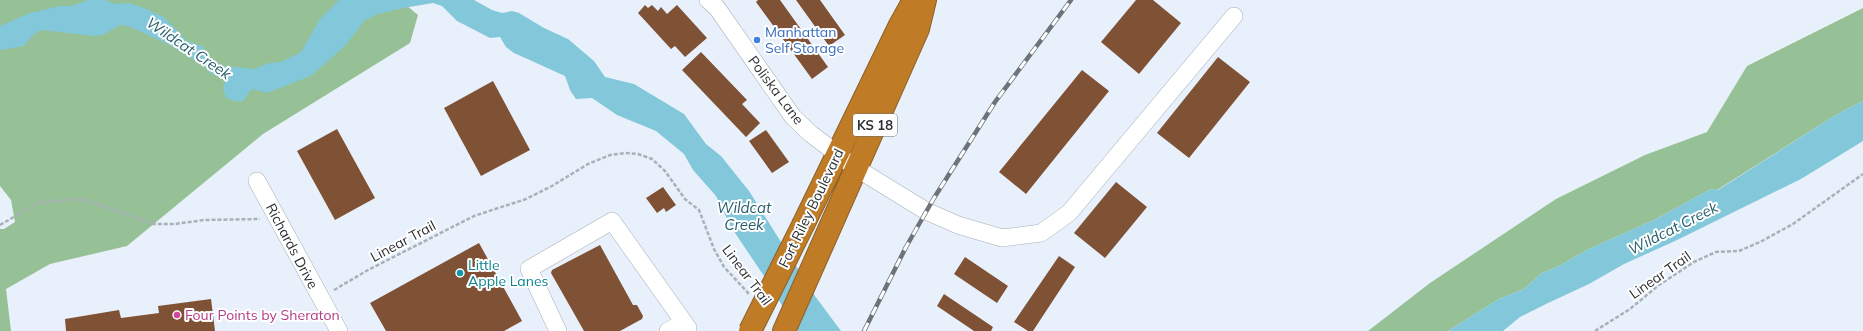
<svg xmlns="http://www.w3.org/2000/svg" width="1863" height="331" font-family="Mulish,sans-serif">
  <style>
    .forest { fill: #96c095 }
    .water { fill: #82c7da }
    .building { fill: #7f5135 }
    .lines { fill: none; stroke-linecap: round; stroke-linejoin: round }
    .minor-casing { stroke: #a6afb8; stroke-width: 18 }
    .highway-casing { stroke: #8b602a; stroke-width: 24 }
    .path { stroke: #a9b0b8; stroke-width: 2.5; stroke-dasharray: 4 2; stroke-linecap: butt }
    .minor { stroke: #fff; stroke-width: 17 }
    .highway { stroke: #bf7b26; stroke-width: 22 }
    .rail-casing { stroke: #6d7378; stroke-width: 4.5 }
    .rail { stroke: #fff; stroke-width: 3; stroke-dasharray: 9; stroke-linecap: butt }
    .highway-bridge-casing { stroke: #8b602a; stroke-width: 24; stroke-linecap: butt }
    .highway-bridge { stroke: #bf7b26; stroke-width: 22 }
    .shop-dot { fill: #3f7fe0; stroke: #fff; stroke-width: 1.5 }
    .culture-dot { fill: #0f9aa8; stroke: #fff; stroke-width: 1.5 }
    .hotel-dot { fill: #d1479c; stroke: #fff; stroke-width: 1.5 }
    .labels { text-anchor: middle; dominant-baseline: central; stroke-width: 4; stroke-linejoin: round; paint-order: stroke }
    .shield { fill: #fff; stroke: #6b6d70; stroke-width: 1 }
    .shield-label { font-size: 13px; font-weight: bold; fill: #2b2f32 }
    .shop-label { font-size: 14px; fill: #366cbe; stroke: #fff; text-anchor: start }
    .street-label { font-size: 14px; fill: #2b2f32; stroke: #fff }
    .culture-label { font-size: 14px; fill: #0d838f; stroke: #fff; text-anchor: start }
    .hotel-label { font-size: 14px; fill: #b23c85; stroke: #fff; text-anchor: start }
    .water-label { font-size: 15px; font-style: italic; fill: #275e6d; stroke: #fff }
  </style>
  <rect width="100%" height="100%" fill="#e8f1fb"/>
  <path class="forest" d="M 0,0 L 400,0 L 418,15 L 410,43 L 263,134 L 127,246 L 50,264 L 6,289 L 11,331 L 0,331 L 0,229 L 4,229 L 15,222 L 11,200 L 0,186 Z
    M 1863,8 L 1863,101 L 1834,116 L 1717,190 L 1711,189 L 1656,219 L 1589,249 L 1557,267 L 1542,273 L 1524,289 L 1499,299 L 1448,331 L 1368,331 L 1430,283 L 1556,199 L 1645,155 L 1707,132 L 1747,66 Z"/>
  <path class="water" d="M 89,0 L 104,0 L 115,4 L 129,3 L 144,8 L 164,17 L 187,41 L 202,46 L 209,57 L 223,66 L 255,69 L 269,63 L 281,62 L 301,52 L 320,19 L 339,0 L 474,0 L 492,10 L 502,13 L 512,11 L 519,13 L 544,28 L 568,39 L 594,61 L 605,77 L 634,84 L 684,114 L 706,144 L 721,156 L 749,191 L 815,296 L 841,331 L 798,331 L 764,276 L 731,227 L 716,196 L 693,170 L 684,154 L 656,131 L 617,115 L 592,98 L 576,99 L 570,90 L 565,76 L 514,53 L 506,47 L 500,37 L 490,38 L 457,21 L 442,6 L 433,3 L 403,8 L 378,14 L 365,20 L 345,46 L 311,76 L 267,93 L 253,89 C 247,92 247,99 241,102 L 227,99 L 223,90 L 225,80 L 210,73 L 204,66 L 168,44 L 128,26 L 120,25 L 103,35 L 94,36 L 41,30 L 32,36 L 24,46 L 0,50 L 0,26 L 30,13 L 60,6 L 71,6 Z
    M 1863,101 L 1863,141 L 1801,179 L 1675,241 L 1624,264 L 1589,284 L 1548,303 L 1520,317 L 1503,331 L 1448,331 L 1499,299 L 1524,289 L 1542,273 L 1557,267 L 1589,249 L 1656,219 L 1711,189 L 1718,190 L 1834,116 Z"/>
  <path class="building" d="M 758,0 L 780,0 L 828,67 L 812,79 L 756,2 Z
    M 796,0 L 820,0 L 845,35 L 829,46 Z
    M 1136,0 L 1153,0 L 1181,23 L 1139,74 L 1101,42 Z
    M 645,5 L 648,8 L 652,5 L 658,11 L 661,7 L 667,14 L 677,5 L 707,38 L 685,57 L 675,46 L 671,49 L 638,13 Z
    M 701,52 L 747,100 L 742,104 L 760,123 L 746,137 L 682,70 Z
    M 1218,57 L 1250,82 L 1189,158 L 1157,133 Z
    M 1082,70 L 1109,91 L 1026,194 L 999,172 Z
    M 493,81 L 530,150 L 481,176 L 444,108 Z
    M 337,129 L 375,198 L 335,220 L 297,151 Z
    M 766,130 L 789,162 L 772,173 L 749,141 Z
    M 1116,182 L 1147,207 L 1105,258 L 1074,233 Z
    M 663,187 L 676,205 L 666,212 L 664,208 L 657,213 L 646,198 Z
    M 479,243 L 522,321 L 504,331 L 386,331 L 370,303 Z
    M 600,245 L 633,305 L 637,305 L 643,316 L 642,319 L 620,331 L 584,331 L 551,273 L 552,270 Z
    M 1059,256 L 1075,267 L 1033,331 L 1028,331 L 1014,322 Z
    M 965,257 L 1008,286 L 997,303 L 954,274 Z
    M 944,294 L 993,327 L 991,331 L 974,331 L 937,306 Z
    M 211,299 L 215,331 L 66,331 L 65,319 L 119,310 L 121,318 L 159,313 L 158,306 Z"/>
  <g class="lines">
    <defs>
      <path id="minor" d="M 708,0 L 717,8 L 793,117 L 811,134 L 856,168 L 926,211 L 958,225 L 1002,238 L 1041,233 L 1069,213 L 1234,16
        M 257,181 L 339,331
        M 558,331 L 529,269 L 612,221 L 688,328 L 687,331
        M 668,331 L 684,322"/>
      <path id="highway" d="M 804,223 L 900,25 L 914,0
        M 784,331 L 918,29 L 925,0"/>
    </defs>
    <use href="#minor" class="minor-casing"/>
    <use href="#highway" class="highway-casing"/>
    <path class="path" d="M 0,225 L 38,203 L 74,199 L 85,200 L 154,224 L 175,224 L 204,220 L 260,219
      M 334,290 L 368,270 L 474,216 L 526,199 L 552,186 L 588,164 L 610,155 L 625,153 L 638,154 L 652,159 L 665,171 L 685,199 L 699,210 L 714,249 L 724,267 L 749,294
      M 1595,331 L 1630,309 L 1659,285 L 1694,262 L 1716,252 L 1739,251 L 1760,242 L 1793,224 L 1863,174"/>
    <use href="#minor" class="minor"/>
    <use href="#highway" class="highway"/>
    <defs>
      <path id="rail" d="M 864,331 L 906,247 L 934,198 L 995,102 L 1071,0"/>
    </defs>
    <use href="#rail" class="rail-casing"/>
    <use href="#rail" class="rail"/>
    <defs>
      <path id="highway-bridge" d="M 750,331 L 804,223"/>
    </defs>
    <use href="#highway-bridge" class="highway-bridge-casing"/>
    <use href="#highway-bridge" class="highway-bridge"/>
  </g>
  <circle class="shop-dot" cx="757" cy="40" r="4"/>
  <circle class="culture-dot" cx="460" cy="273" r="4"/>
  <circle class="hotel-dot" cx="177" cy="315" r="4"/>
  <g class="labels">
    <rect class="shield" x="853" y="114" width="44" height="22" rx="3"/>
    <g class="shield-label">
      <text x="875" y="125">KS 18</text>
    </g>
    <g class="shop-label">
      <text x="765" y="32">Manhattan<tspan x="765" dy="16">Self Storage</tspan></text>
    </g>
    <g class="street-label">
      <text transform="translate(776 90) rotate(53)">Poliska Lane</text>
      <text transform="translate(811 208) rotate(-64)">Fort Riley Boulevard</text>
      <text transform="translate(403 241) rotate(-28)">Linear Trail</text>
      <text transform="translate(292 246) rotate(62)">Richards Drive</text>
      <text transform="translate(747 275) rotate(53)">Linear Trail</text>
      <text transform="translate(1660 275) rotate(-35)">Linear Trail</text>
    </g>
    <g class="culture-label">
      <text x="468" y="265">Little<tspan x="468" dy="16">Apple Lanes</tspan></text>
    </g>
    <g class="hotel-label">
      <text x="185" y="315">Four Points by Sheraton</text>
    </g>
    <g class="water-label">
      <text transform="translate(189 48) rotate(34)">Wildcat Creek</text>
      <text x="744" y="207">Wildcat<tspan x="744" dy="17">Creek</tspan></text>
      <text transform="translate(1673 228) rotate(-27)">Wildcat Creek</text>
    </g>
  </g>
</svg>
